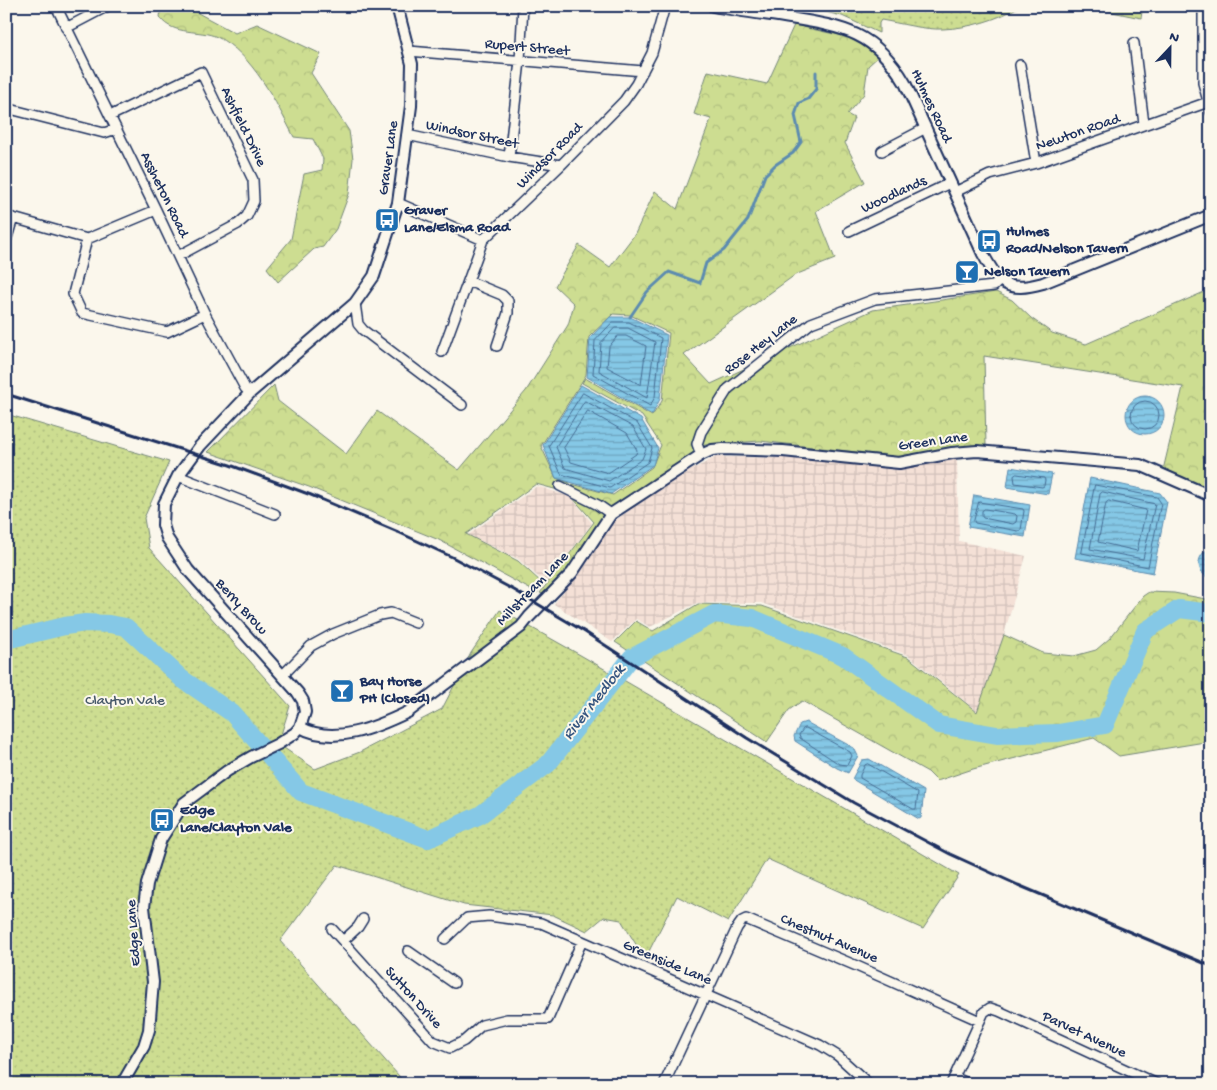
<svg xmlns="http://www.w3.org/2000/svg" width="1217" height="1090" font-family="'Gochi Hand',sans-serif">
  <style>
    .industrial { fill: url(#industrial-grid) }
    .forest { fill: url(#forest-crowns); stroke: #748678 }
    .park { fill: url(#park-dots); stroke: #748678 }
    .water { fill: url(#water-rules); stroke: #5b8bb0 }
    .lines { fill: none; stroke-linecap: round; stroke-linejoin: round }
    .shore { stroke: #456c94; stroke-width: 1 }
    .stream { stroke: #5b8bb0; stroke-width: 3 }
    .river { stroke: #85c8e6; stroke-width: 18 }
    .minor-casing { stroke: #1b2f5e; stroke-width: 12 }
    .tertiary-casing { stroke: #1b2f5e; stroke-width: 14 }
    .minor { stroke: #fbf7ec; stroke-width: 9 }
    .tertiary { stroke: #fbf7ec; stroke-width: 10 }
    .rail { stroke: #1b2f5e; stroke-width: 3 }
    .labels { text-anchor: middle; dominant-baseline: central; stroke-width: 4; stroke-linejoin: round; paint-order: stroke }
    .street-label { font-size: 15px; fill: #1b2f5e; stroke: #fbf7ec }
    .poi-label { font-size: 15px; font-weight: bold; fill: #1b2f5e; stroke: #fbf7ec; text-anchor: start }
    .park-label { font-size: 15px; fill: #485a6b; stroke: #fbf7ec }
    .water-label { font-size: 16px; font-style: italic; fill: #365580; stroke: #fbf7ec }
  </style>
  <defs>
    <pattern id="industrial-grid" width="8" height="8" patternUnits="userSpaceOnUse" patternTransform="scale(1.25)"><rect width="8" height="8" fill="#f4e0d6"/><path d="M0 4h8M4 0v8" fill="none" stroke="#d1c0ba"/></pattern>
    <pattern id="forest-crowns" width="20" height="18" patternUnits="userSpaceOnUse" patternTransform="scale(1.25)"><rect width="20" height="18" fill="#cddd91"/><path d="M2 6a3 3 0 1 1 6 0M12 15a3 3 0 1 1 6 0" fill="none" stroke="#afbe7f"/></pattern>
    <pattern id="park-dots" width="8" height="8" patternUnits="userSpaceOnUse" patternTransform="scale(1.25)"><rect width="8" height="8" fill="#cddd91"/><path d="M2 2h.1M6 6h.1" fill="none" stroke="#afbe7f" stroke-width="1.8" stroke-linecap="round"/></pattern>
    <pattern id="water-rules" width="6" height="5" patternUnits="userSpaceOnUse" patternTransform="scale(1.25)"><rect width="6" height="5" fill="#85c8e6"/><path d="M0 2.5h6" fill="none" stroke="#6ca3be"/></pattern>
  </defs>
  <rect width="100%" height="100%" fill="#fbf7ec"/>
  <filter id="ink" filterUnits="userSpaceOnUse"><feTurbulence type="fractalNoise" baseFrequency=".02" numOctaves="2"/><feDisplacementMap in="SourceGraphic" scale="10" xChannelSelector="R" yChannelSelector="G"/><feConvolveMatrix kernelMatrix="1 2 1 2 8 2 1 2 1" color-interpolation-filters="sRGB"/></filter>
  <g filter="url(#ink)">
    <path class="industrial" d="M 716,457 L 805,458 L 887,467 L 927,464 L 957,459 L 959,541 L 1026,556 L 1004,635 L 978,712 L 908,655 L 761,603 L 697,603 L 650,627 L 636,619 L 612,642 L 554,604 L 586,564 L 612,523 L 661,486 Z
      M 537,486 L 571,497 L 592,523 L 546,584 L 518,559 L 468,535 Z"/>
    <path class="forest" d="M 161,6 L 198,6 L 196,12 L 235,33 L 257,24 L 321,54 L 311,73 L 349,131 L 353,159 L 349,194 L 336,229 L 323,247 L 314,249 L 278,282 L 267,268 L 291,239 L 304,174 L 322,170 L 323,159 L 313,139 L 294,137 C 277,104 252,53 217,37 C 200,29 174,36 160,18 Z
      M 794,25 L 852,38 L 880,55 L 868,66 L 864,94 L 847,114 L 854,118 L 845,143 L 865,182 L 816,211 L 835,259 L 795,275 L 684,355 L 711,384 L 873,310 L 996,292 L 1012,300 L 1031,318 L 1052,333 L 1086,344 L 1211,289 L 1211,490 L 1163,470 L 1183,387 L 984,356 L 986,446 L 960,447 L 900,457 L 760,441 L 705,445 L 622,504 L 598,529 L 559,581 L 546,595 L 540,593 L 594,522 L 571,496 L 572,484 L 613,495 L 652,467 L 661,445 L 642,416 L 582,383 L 585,378 L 652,416 L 662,401 L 669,333 L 630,315 L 613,314 L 589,337 L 586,375 L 541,446 L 556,478 L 570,483 L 569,493 L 536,484 L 466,534 L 518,561 L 542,583 L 537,593 L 439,540 L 309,487 L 208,452 L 274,385 L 278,401 L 346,454 L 377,411 L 459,470 L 526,391 L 568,325 L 574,304 L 555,286 L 579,245 L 610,267 L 635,234 L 655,191 L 677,209 L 711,119 L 694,114 L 708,71 L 767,84 Z
      M 1149,592 L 1174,593 L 1211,600 L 1211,741 L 1119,756 L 1094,738 L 973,769 L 937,781 L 928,772 L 802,701 L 789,710 L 767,742 L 615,642 L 636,621 L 653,631 L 698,604 L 762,606 L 908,657 L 977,712 L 1004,635 L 1043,653 L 1074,656 L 1096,650 L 1110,638 L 1143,596 Z"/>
    <path class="park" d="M 800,6 L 1020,6 C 998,20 968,28 943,29 C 925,30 899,23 881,20 L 879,23 L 879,33 L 842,16 Z
      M 1085,6 L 1143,6 L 1141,18 L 1088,7 Z
      M 6,414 L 169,462 L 144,518 L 149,548 L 290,706 L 278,744 L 315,769 L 360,752 L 442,709 L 471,653 L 500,610 L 582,656 L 959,875 L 923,929 L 767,859 L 728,922 L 677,896 L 645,959 L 621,920 L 604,917 L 587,931 L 553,915 L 464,905 L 337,865 L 280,941 L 406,1084 L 107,1084 L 107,1082 L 106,1084 L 6,1084 Z"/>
    <path class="water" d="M 610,317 L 630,317 L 667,335 L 660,399 L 652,415 L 587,377 L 590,338 Z
      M 581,385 L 641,419 L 658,448 L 653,465 L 611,494 L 556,478 L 543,445 Z
      M1126 415a19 19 0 1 1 38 0a19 19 0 1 1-38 0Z
      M 1010,467 L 1052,474 L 1048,494 L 1007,487 Z
      M 1090,478 L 1160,493 L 1167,502 L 1153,573 L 1075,558 Z
      M 974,495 L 1030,505 L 1025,537 L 968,527 Z
      M 1211,548 L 1211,579 C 1195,573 1195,554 1211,548 Z
      M 806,722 L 854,748 L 858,756 L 848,773 L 837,768 L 795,741 L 794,736 L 800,724 Z
      M 869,759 L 924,791 L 921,818 L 919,819 L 852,779 L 862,760 Z"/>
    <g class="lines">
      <path class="shore" d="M 613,322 L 629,322 L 661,338 L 655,397 L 650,406 L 593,374 L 595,341 Z
        M 615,328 L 628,328 L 655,342 L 647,398 L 599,371 L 601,343 Z
        M 618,336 L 626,336 L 646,346 L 641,385 L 607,367 L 609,347 Z
        M 583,393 L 637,423 L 652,448 L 648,462 L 610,488 L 561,474 L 549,446 Z
        M 585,401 L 633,427 L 646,449 L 642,459 L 609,481 L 565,468 L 556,447 Z
        M1131 415a14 14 0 1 1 28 0a14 14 0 1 1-28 0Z
        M 588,411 L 627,433 L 637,450 L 636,454 L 608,473 L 571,462 L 564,448 Z
        M 1017,474 L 1044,478 L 1045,480 L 1044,486 L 1042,487 L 1015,483 L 1014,476 Z
        M 1095,485 L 1157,497 L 1161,503 L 1148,567 L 1082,553 Z
        M 1103,492 L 1155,504 L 1143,559 L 1090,549 L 1100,494 Z
        M 1109,501 L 1146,510 L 1137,551 L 1098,542 L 1106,503 Z
        M 979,502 L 1023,509 L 1024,511 L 1021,530 L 1018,531 L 975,523 L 974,521 Z
        M 985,509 L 1015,514 L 1017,516 L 1016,522 L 1013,524 L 983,518 L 982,516 L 982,511 Z
        M 806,728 L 850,752 L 852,756 L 847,765 L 839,764 L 800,738 L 799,735 L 803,729 Z
        M 868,764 L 918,793 L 916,809 L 913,809 L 860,778 L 860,775 L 865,765 Z"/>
      <path class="stream" d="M 630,317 L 647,292 L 669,272 L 700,283 L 706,263 L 724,250 L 748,220 L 765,175 L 775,165 L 793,153 L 801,142 L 795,115 L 799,103 L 808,99 L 816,89 L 816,72"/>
      <path class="river" d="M 6,640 L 65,626 L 85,623 L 109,624 L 126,627 L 182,679 L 232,713 L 301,792 L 428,839 L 480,815 L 548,764 L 631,658 L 714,614 L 752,618 L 843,656 L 939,725 L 997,735 L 1058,733 L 1105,725 L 1145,631 L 1179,609 L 1211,613"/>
      <defs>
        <path id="minor" d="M 56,6 L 156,210 L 205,314 L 245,388 L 250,393
          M 1203,6 L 1203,83 L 1211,112
          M 66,28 L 108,6
          M 1134,43 L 1144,124
          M 409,51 L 643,71
          M 1020,65 L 1036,163
          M 6,108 L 104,133 L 116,129
          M 110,116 L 201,72 L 253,180 L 254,201 L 247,216 L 238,224 L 178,256
          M 407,135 L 509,157 L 561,165
          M 882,151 L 926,128
          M 509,157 L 520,61 L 523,6
          M 955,192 L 990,175 L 1036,163 L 1211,101
          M 398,203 L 483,240
          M 156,210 L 87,239 L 73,294 L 82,313 L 167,332 L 205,314
          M 6,216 L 87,239
          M 849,231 L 950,183
          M 6,241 L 13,218
          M 468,281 L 502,295 L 508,301 L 508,313 L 497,346
          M 355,303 L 358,324 L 363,330 L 462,405
          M 442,352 L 483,240 L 561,165 L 624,101 L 636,84 L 652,53 L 665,6
          M 701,455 L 697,444 L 701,432 L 728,389 L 811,323 L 875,299 L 994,286 L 1000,280
          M 178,476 L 275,514
          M 560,486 L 598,505 L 611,514
          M 283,675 L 311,646 L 333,634 L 380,615 L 391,613 L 416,623
          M 332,929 L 433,1041 L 450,1048 L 464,1041 L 482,1025 L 507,1019 L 548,1019 L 582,941
          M 445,939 L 467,918 L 489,916 L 541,923 L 820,1045 L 838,1056 L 869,1084
          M 343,941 L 358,927 L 363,919
          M 408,951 L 454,983
          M 954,1077 L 969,1084
          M 664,1084 L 737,928 L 742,921 L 746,919 L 859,967 L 980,1021
          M 951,1084 L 984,1012 L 990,1008 L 999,1011 L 1157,1084"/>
        <path id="tertiary" d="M 713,6 C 739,11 764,14 790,18 C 844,27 875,32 905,83 L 983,254 C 1000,285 1007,293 1043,283 L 1211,215
          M 300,727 C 333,746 377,727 408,712 L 521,627 L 529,617 L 572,573 L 611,514 L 701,455 L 712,450 L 723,449 L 783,451 L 899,463 L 952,453 L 977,451 L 1140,465 L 1211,496
          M 122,1084 L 144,1046 L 149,1030 L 153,982 L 144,907 L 147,884 L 161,839 L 184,803 L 227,771 L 251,757 L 278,744 L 295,733 L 300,727 L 305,712 L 303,701 L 298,693 L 188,570 L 167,538 L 163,525 L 164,504 L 178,476 L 200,446 L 250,393 L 355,303 L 374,276 L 398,203 L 411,106 L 412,64 L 397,6"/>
      </defs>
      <use href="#minor" class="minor-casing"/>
      <use href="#tertiary" class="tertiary-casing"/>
      <use href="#minor" class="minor"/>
      <use href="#tertiary" class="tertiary"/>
      <path class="rail" d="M 6,394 L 230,465 L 311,495 L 398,532 L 452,557 L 514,590 L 585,632 L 747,738 L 854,803 L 950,854 L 1018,885 L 1211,966"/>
    </g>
  </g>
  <defs>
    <symbol id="bus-square" viewBox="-11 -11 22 22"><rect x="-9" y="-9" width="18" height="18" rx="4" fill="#1f6fb2" stroke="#fbf7ec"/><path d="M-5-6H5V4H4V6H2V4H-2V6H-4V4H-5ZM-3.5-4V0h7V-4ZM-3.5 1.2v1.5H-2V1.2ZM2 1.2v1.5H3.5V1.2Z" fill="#fff"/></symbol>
    <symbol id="bar-square" viewBox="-11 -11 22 22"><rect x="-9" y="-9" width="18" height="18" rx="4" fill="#1f6fb2" stroke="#fbf7ec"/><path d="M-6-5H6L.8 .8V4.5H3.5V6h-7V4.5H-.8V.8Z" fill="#fff"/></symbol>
  </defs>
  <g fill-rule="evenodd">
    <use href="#bus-square" x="373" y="206" width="28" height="28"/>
    <use href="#bus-square" x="975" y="227" width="28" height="28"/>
    <use href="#bar-square" x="953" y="258" width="28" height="28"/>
    <use href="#bar-square" x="328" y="677" width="28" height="28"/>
    <use href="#bus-square" x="148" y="806" width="28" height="28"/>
  </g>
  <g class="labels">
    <g class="street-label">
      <text transform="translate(527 48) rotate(5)">Rupert Street</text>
      <text transform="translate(931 106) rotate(65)">Hulmes Road</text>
      <text transform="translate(243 127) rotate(64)">Ashfield Drive</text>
      <text transform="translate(1078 133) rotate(-19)">Newton ROad</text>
      <text transform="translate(472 135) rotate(12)">Windsor Street</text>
      <text transform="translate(550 156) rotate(-45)">Windsor Road</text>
      <text transform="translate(389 158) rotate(-82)">Graver Lane</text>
      <text transform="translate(164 195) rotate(64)">Assheton Road</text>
      <text transform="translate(894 195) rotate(-25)">Woodlands</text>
      <text transform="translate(761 345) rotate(-38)">Rose Hey Lane</text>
      <text transform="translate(933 442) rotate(-8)">Green Lane</text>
      <text transform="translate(533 589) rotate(-46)">Millstream Lane</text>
      <text transform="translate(241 607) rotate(48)">Berry Brow</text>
      <text transform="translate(134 933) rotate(-94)">Edge Lane</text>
      <text transform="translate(829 939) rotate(23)">Chestnut Avenue</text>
      <text transform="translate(667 963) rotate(23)">Greenside Lane</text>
      <text transform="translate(413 998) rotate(48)">Sutton Drive</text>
      <text transform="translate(1084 1035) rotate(25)">Parvet Avenue</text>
    </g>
    <g class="poi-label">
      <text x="404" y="211">Graver<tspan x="404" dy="17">Lane/Elsma Road</tspan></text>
      <text x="1006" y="232">Hulmes<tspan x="1006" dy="17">Road/Nelson Tavern</tspan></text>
      <text x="984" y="272">Nelson Tavern</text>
      <text x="360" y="682">Bay Horse<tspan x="360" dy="17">PH (Closed)</tspan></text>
      <text x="180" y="811">Edge<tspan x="180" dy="17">Lane/Clayton Vale</tspan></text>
    </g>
    <g class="park-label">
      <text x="125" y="701">Clayton Vale</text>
    </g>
    <g class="water-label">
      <text transform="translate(595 703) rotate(-52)">River Medlock</text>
    </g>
  </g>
  <rect width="1217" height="1090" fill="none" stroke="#fbf7ec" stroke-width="25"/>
  <rect x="12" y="12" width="1192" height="1065" fill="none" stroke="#1b2f5e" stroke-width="2" filter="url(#ink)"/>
  <g transform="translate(1170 48) rotate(22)" stroke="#fbf7ec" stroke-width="4" paint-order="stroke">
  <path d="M0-4L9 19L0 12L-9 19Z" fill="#1b2f5e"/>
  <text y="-8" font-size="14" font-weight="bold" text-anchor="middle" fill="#1b2f5e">N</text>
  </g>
</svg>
